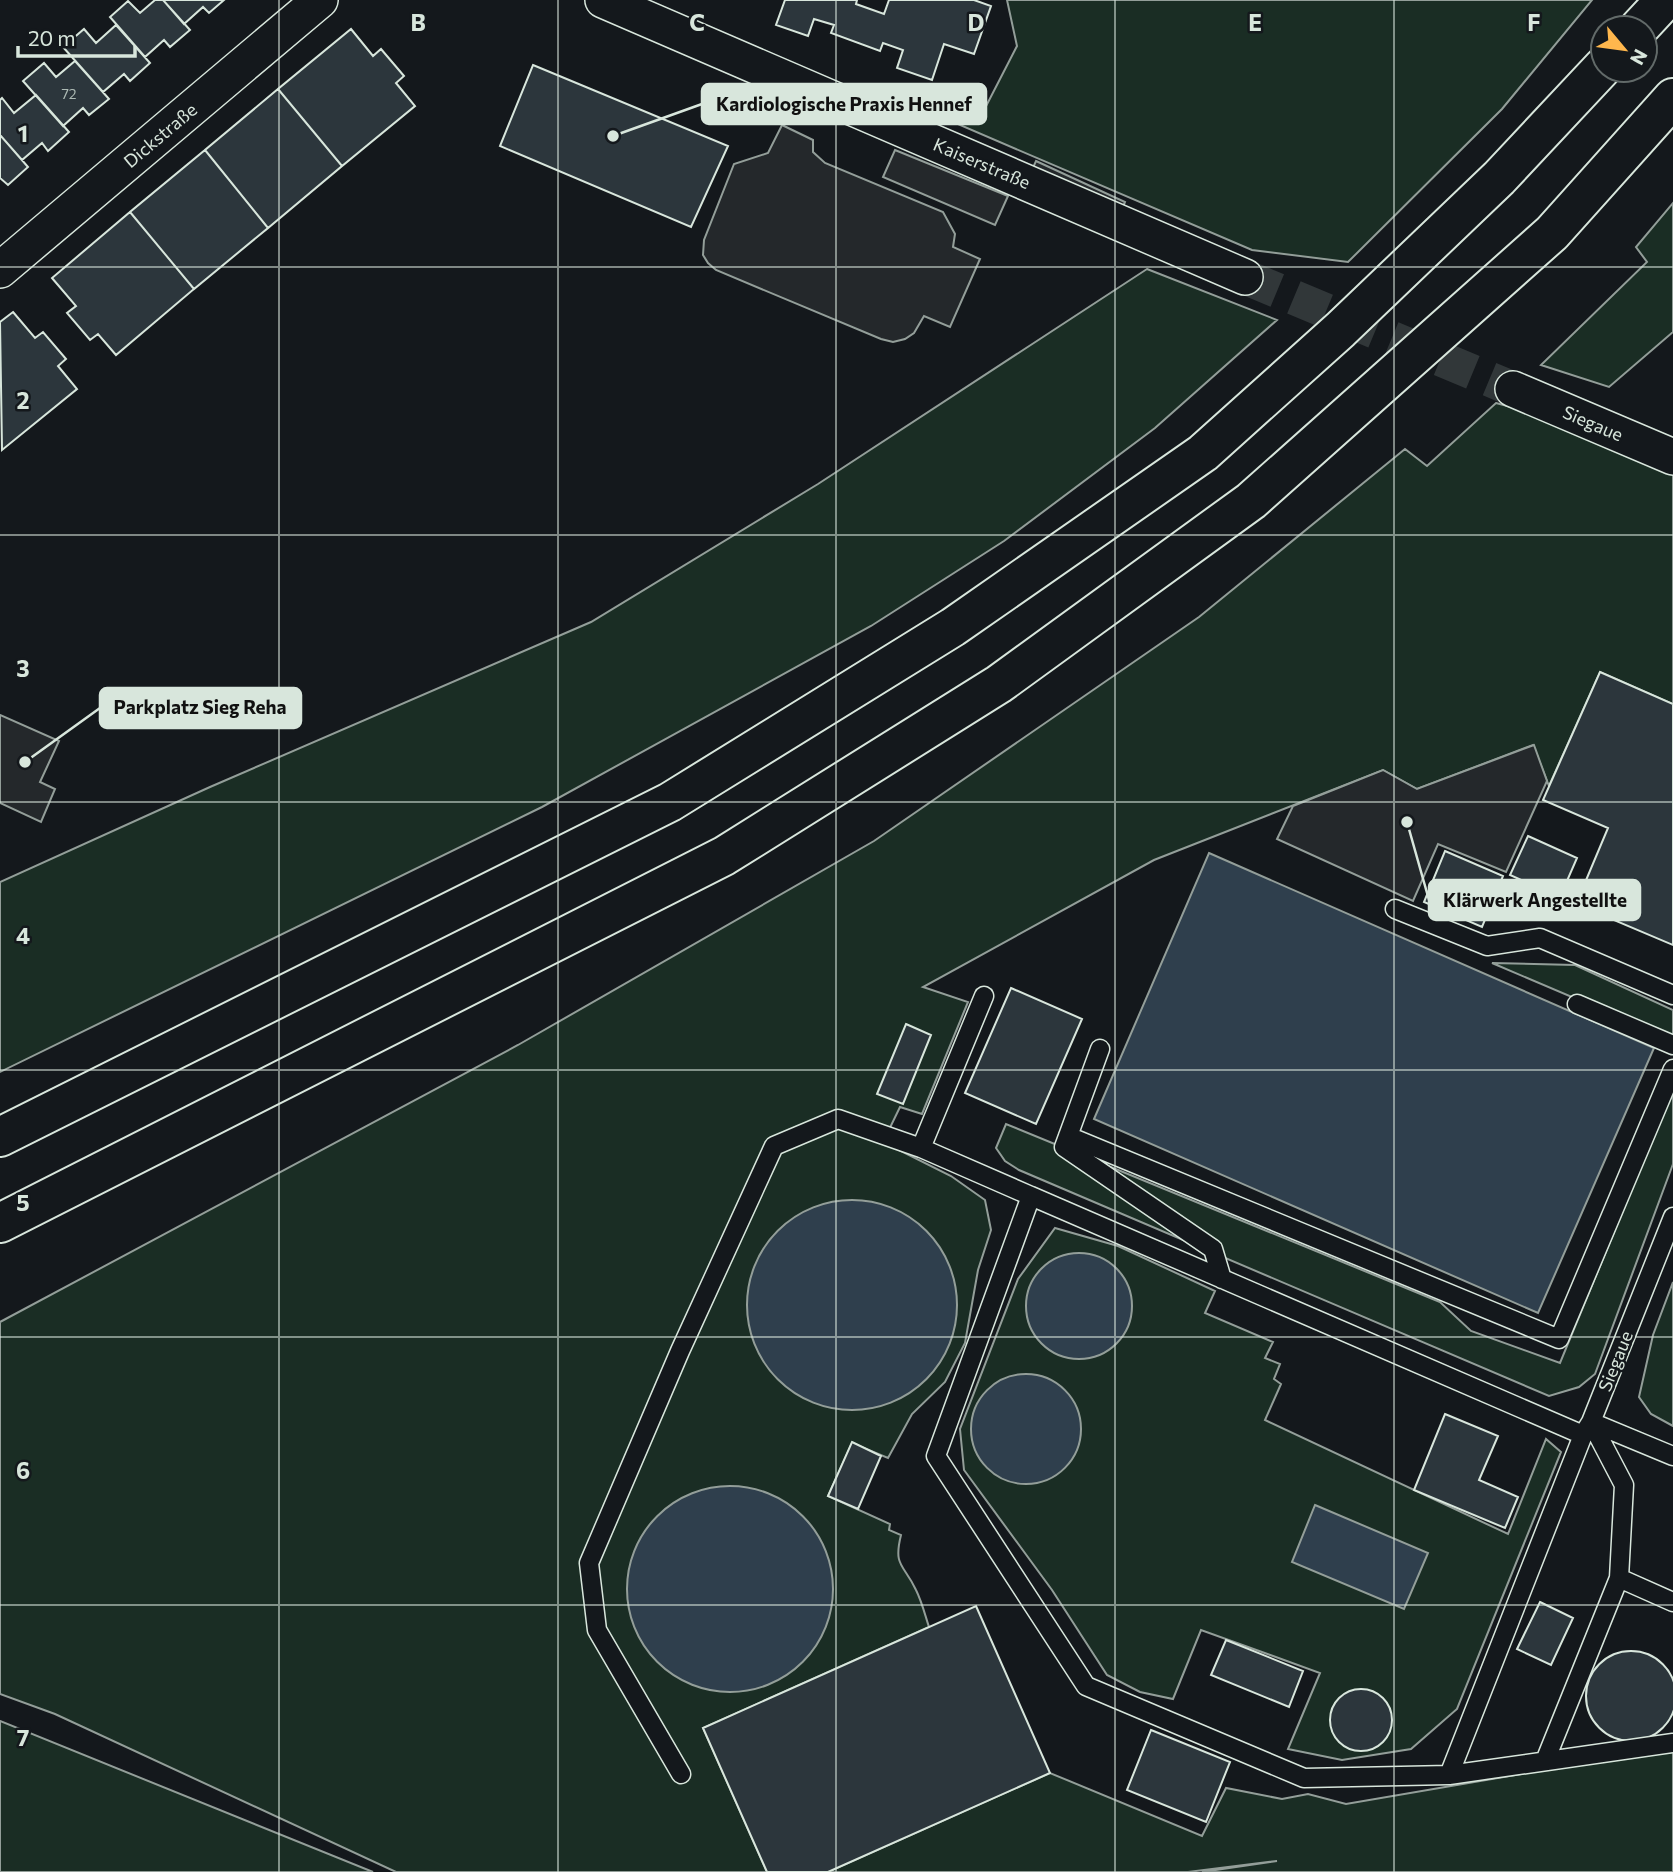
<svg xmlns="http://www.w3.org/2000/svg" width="1673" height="1872" font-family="Commissioner,sans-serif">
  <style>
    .green { fill: #1a2d24; stroke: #939e99; stroke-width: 2 }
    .parking { fill: #24282b; stroke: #939e99; stroke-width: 2 }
    .water { fill: #2f3f4d; stroke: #939e99; stroke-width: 2 }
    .building { fill: #2c363c; stroke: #d8e6dc; stroke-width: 2 }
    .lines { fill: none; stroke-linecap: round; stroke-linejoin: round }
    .street-tunnel { stroke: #313739; stroke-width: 35; stroke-dasharray: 35 18; stroke-linecap: butt }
    .lane-casing { stroke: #d8e6dc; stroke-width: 21 }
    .street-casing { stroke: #d8e6dc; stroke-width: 38 }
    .highway-casing { stroke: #d8e6dc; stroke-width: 42 }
    .lane { stroke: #14181c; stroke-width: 18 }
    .street { stroke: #14181c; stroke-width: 35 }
    .highway { stroke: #14181c; stroke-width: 38 }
    .grid { fill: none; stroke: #d8e6dc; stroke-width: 2; stroke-opacity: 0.55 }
    .labels { text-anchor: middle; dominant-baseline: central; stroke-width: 5; stroke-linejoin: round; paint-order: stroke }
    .number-label { font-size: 14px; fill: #adbab4 }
    .street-label { font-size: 18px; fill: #d8e6dc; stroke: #14181c }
    .grid-label { font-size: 23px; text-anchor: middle; font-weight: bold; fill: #d8e6dc; stroke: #14181c; stroke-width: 5; stroke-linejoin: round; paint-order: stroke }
    .leader { fill: none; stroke: #d8e6dc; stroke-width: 2.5 }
    .callout-dot { fill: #d8e6dc; stroke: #14181c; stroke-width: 2.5 }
    .callout { fill: #d8e6dc; stroke: #d8e6dc; stroke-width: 2.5 }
    .callout-label { font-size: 19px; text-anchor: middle; font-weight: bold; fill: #111 }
  </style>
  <rect width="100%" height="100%" fill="#14181c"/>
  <path class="green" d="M 1007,0 L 1592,0 L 1502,109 L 1348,262 L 1252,250 L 960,125 L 982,114 L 1017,46 Z
    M 1673,203 L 1673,332 L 1609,387 L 1541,365 L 1647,262 L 1636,247 Z
    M 1147,269 L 1277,320 L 1155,428 L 1004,541 L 871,626 L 542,807 L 0,1072 L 0,882 L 210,787 L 591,622 L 818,484 Z
    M 1496,403 L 1560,420 L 1673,471 L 1673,704 L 1600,672 L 1549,786 L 1533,745 L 1417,789 L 1383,770 L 1154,860 L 923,987 L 968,1002 L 922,1114 L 900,1107 L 883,1142 L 951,1176 L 985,1200 L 991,1230 L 978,1270 L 965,1343 L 945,1382 L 912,1414 L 888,1458 L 852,1443 L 828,1496 L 890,1524 L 889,1530 L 901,1535 C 893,1567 904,1564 916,1590 C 922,1602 925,1615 929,1627 L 703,1728 L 767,1872 L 396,1872 L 55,1714 L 0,1694 L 0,1322 L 518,1045 L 874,841 L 1199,617 L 1405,449 L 1427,466 Z
    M 1492,963 L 1575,965 L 1673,1010 L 1673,1040 Z
    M 1673,1089 L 1673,1164 L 1595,1374 L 1579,1387 L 1549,1396 L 1019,1170 L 1005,1161 L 996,1148 L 1006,1124 L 1440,1302 L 1471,1331 L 1560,1363 Z
    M 1055,1228 L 1118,1246 L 1215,1291 L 1205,1313 L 1273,1342 L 1265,1358 L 1280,1364 L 1274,1379 L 1281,1384 L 1265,1420 L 1508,1534 L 1546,1439 L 1561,1452 L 1457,1709 L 1411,1749 L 1342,1760 L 1288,1749 L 1320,1673 L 1201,1630 L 1173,1699 L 1140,1692 L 1107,1675 L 1052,1590 L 964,1470 L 960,1429 L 1018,1279 Z
    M 1673,1282 L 1673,1426 L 1651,1414 L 1639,1397 L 1653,1335 Z
    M 0,1721 L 373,1872 L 0,1872 Z
    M 1673,1748 L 1673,1872 L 1202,1872 L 1277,1861 L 1188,1872 L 828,1872 L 1050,1773 L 1202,1836 L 1226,1788 L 1282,1799 L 1308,1794 L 1346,1804 Z"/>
  <path class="parking" d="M 782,125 L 813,140 L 813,152 L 825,163 L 943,212 L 955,234 L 953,247 L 980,259 L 950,327 L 924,316 L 914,333 L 905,339 L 893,342 L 881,339 L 716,270 L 708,263 L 703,255 L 704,240 L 734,164 L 768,153 Z
    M 895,150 L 1008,196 L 995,225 L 883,177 Z
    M 1036,161 L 1125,202 L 1120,214 L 1031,172 Z
    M 0,715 L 59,741 L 40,782 L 55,789 L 41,822 L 0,803 Z
    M 1534,745 L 1547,781 L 1506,872 L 1438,844 L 1413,901 L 1277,839 L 1293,806 L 1383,770 L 1417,789 Z"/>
  <path class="water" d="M 1209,853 L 1654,1048 L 1538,1313 L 1094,1119 Z
    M747 1305a105 105 0 1 1 210 0a105 105 0 1 1-210 0Z
    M1026 1306a53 53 0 1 1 106 0a53 53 0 1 1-106 0Z
    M971 1429a55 55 0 1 1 110 0a55 55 0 1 1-110 0Z
    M627 1589a103 103 0 1 1 206 0a103 103 0 1 1-206 0Z
    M 1315,1505 L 1428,1553 L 1404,1609 L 1292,1562 Z"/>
  <path class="building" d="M 155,0 L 163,0 L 190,30 L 170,47 L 164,40 L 145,57 L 110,17 L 128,1 L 140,13 Z
    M 163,0 L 224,0 L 209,13 L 203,7 L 184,24 Z
    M 785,0 L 857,0 L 856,4 L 884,14 L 889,0 L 974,0 L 991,6 L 974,54 L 944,44 L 932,80 L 897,68 L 903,50 L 883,43 L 880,51 L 831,33 L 834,25 L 814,19 L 808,36 L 776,25 Z
    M 116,25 L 150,63 L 130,81 L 124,74 L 103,92 L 63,47 L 84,29 L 96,43 Z
    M 351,29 L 373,56 L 381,49 L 404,76 L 396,83 L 415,106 L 342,166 L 278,89 Z
    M 75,61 L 109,99 L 89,115 L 83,108 L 63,126 L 23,81 L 44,63 L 56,77 Z
    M 533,65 L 728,146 L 691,227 L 500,146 Z
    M 278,89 L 342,166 L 268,228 L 205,150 Z
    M 36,95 L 69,132 L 48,151 L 42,143 L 22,160 L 0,135 L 0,100 L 2,98 L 14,113 Z
    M 0,135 L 28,167 L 8,185 L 0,178 Z
    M 205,150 L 268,228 L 194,289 L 130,212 Z
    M 130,212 L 194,289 L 116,355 L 98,334 L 90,340 L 67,313 L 76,306 L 52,278 Z
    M 13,312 L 35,338 L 43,332 L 66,359 L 58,366 L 77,389 L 2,450 L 0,322 Z
    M 1600,672 L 1673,704 L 1673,945 L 1576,904 L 1608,828 L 1543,800 Z
    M 1528,836 L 1577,858 L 1560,897 L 1510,875 Z
    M 1445,851 L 1503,876 L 1482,927 L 1424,902 Z
    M 1011,988 L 1082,1019 L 1036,1124 L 965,1093 Z
    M 906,1024 L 931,1035 L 903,1104 L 877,1094 Z
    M 1445,1414 L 1498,1436 L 1479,1480 L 1518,1497 L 1505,1528 L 1414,1490 Z
    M 852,1442 L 881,1456 L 858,1509 L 828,1496 Z
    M 1540,1602 L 1573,1618 L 1551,1665 L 1517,1649 Z
    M 976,1606 L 1050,1773 L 828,1872 L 767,1872 L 703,1728 Z
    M 1226,1640 L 1303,1671 L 1289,1707 L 1211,1675 Z
    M1586 1696a45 45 0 1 1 90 0a45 45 0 1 1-90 0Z
    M1330 1720a31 31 0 1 1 62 0a31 31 0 1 1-62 0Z
    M 1151,1730 L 1230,1762 L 1206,1822 L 1127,1790 Z"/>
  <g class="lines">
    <path class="street-tunnel" d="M 1245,277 L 1513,389"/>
    <defs>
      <path id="lane" d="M 1395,909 L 1487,946 L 1540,938 L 1673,995
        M 1577,1004 L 1673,1045
        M 1100,1049 L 1064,1147 L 1213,1249 L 1222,1279
        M 1068,1136 L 1559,1339 L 1673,1069
        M 921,1148 L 984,996
        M 1673,1217 L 1591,1422 L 1673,1456
        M 1583,1435 L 1031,1196 L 936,1456 L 1086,1686 L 1304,1778 L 1449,1775 L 1673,1743
        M 1619,1578 L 1673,1602
        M 1545,1761 L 1619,1578 L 1624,1485 L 1591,1422
        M 681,1774 L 597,1630 L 589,1563 L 680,1351 L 774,1146 L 838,1119 L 921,1148 L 1031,1196
        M 1449,1775 L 1583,1435 L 1591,1422"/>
      <path id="street" d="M 603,0 L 1245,277
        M 0,270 L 320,0
        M 1513,389 L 1673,457"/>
      <path id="highway" d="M 1639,28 L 1665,0
        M 0,1137 L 670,802 L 953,627 L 1203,453 L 1340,330 L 1499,178 L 1603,67
        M 0,1223 L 724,856 L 999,684 L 1251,501 L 1552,233 L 1673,98"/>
    </defs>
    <use href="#lane" class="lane-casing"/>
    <use href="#street" class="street-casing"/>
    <use href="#highway" class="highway-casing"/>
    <use href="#lane" class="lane"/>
    <use href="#street" class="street"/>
    <use href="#highway" class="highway"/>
  </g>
  <path class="grid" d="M 279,0 L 279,1872M 558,0 L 558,1872M 836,0 L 836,1872M 1115,0 L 1115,1872M 1394,0 L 1394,1872M 0,267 L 1673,267M 0,535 L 1673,535M 0,802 L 1673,802M 0,1070 L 1673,1070M 0,1337 L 1673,1337M 0,1605 L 1673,1605"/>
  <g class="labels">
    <g class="number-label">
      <text x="69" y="93">72</text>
    </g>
    <g class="street-label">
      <text transform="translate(160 135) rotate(-40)">Dickstraße</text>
      <text transform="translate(982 163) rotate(23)">Kaiserstraße</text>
      <text transform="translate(1593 423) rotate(23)">Siegaue</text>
      <text transform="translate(1615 1361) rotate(-68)">Siegaue</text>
    </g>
  </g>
  <g class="grid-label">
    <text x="418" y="31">B</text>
    <text x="697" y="31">C</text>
    <text x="976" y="31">D</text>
    <text x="1255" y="31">E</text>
    <text x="1534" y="31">F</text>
    <text x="23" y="142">1</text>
    <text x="23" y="409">2</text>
    <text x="23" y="677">3</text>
    <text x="23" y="944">4</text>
    <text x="23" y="1211">5</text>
    <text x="23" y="1479">6</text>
    <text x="23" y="1746">7</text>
  </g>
  <path class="leader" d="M613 136L702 104M25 762L100 708M1407 822L1429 900"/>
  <g class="callout-dot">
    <circle cx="613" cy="136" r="7"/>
    <circle cx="25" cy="762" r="7"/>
    <circle cx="1407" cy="822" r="7"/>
  </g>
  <g class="callout">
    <rect x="702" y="84" width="284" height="40" rx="7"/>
    <rect x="100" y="688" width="201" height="40" rx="7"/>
    <rect x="1429" y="880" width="211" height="40" rx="7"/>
  </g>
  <g class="callout-label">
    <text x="844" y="111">Kardiologische Praxis Hennef</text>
    <text x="200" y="714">Parkplatz Sieg Reha</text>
    <text x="1535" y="907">Klärwerk Angestellte</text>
  </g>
  <g transform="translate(1624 49) rotate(119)"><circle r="33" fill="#14181c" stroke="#626a69" stroke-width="2"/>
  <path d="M0-5L12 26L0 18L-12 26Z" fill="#ffb74d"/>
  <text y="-10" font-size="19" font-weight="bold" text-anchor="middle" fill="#d8e6dc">N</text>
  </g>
  <path d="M18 46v10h117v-10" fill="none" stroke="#d8e6dc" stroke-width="3.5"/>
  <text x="28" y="46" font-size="21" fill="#d8e6dc" stroke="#14181c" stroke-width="5" paint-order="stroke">20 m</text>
</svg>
